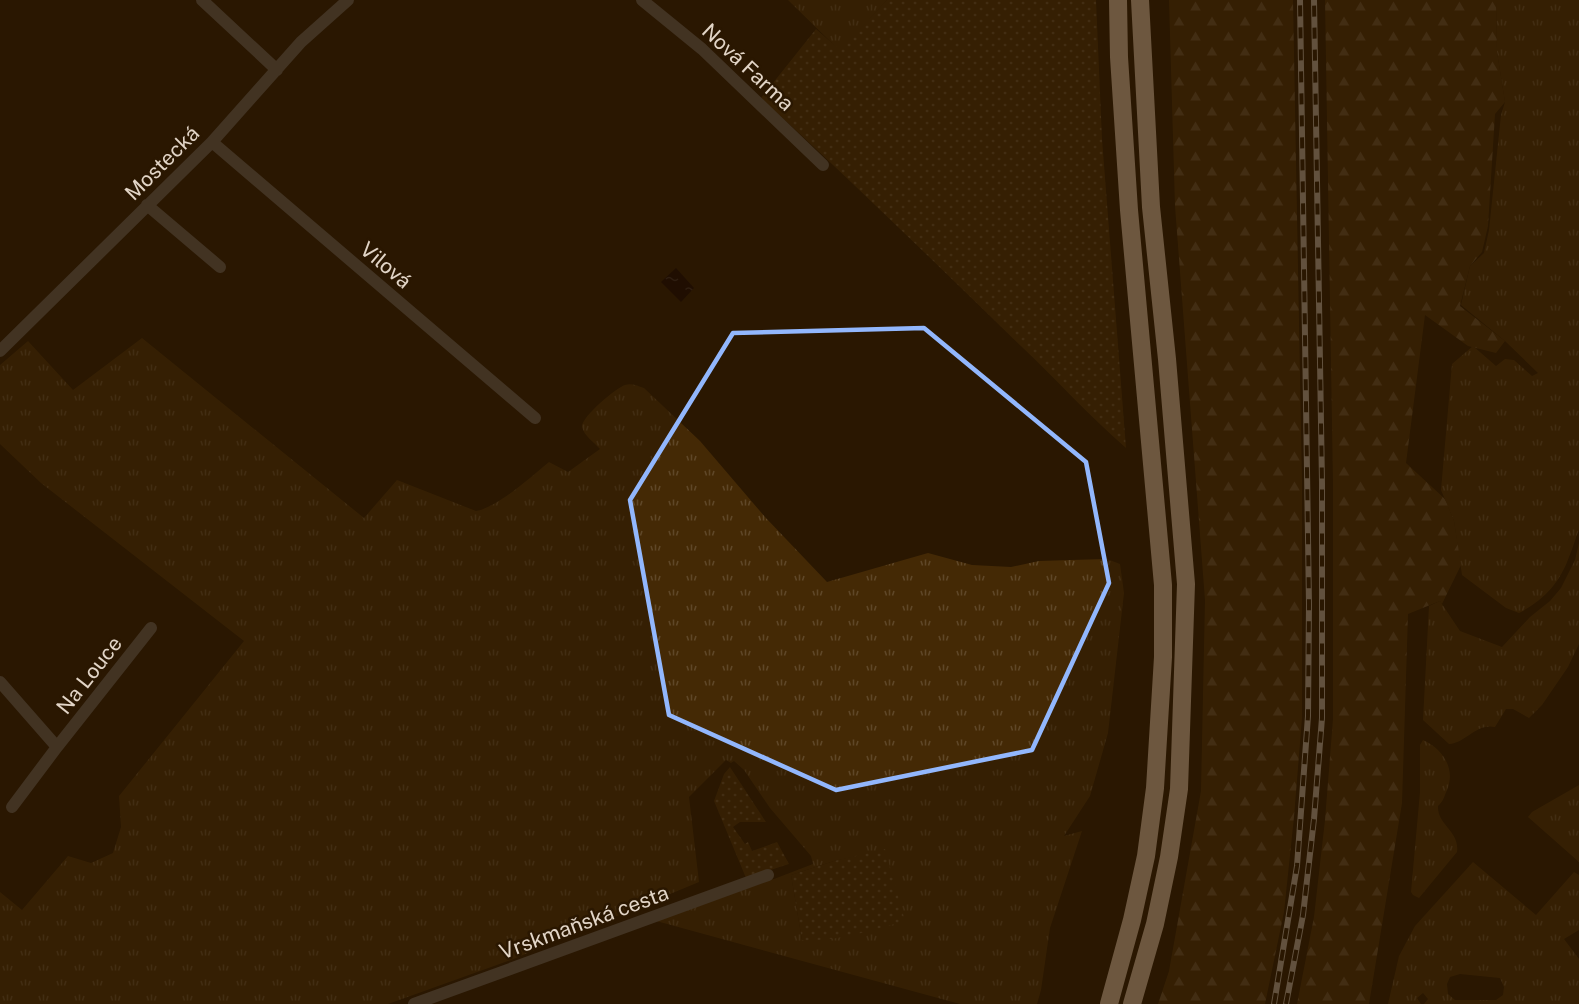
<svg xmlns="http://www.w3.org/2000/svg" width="1579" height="1004" font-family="'Public Sans',sans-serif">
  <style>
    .grass { fill: url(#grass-tufts); fill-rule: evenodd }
    .forest { fill: url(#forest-firs) }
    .park { fill: url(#park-dots) }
    .water { fill: url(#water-ripples) }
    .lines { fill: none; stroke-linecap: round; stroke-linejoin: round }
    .street { stroke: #5f544a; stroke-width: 12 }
    .highway { stroke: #bea48a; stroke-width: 18 }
    .rail-casing { stroke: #a79887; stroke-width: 6 }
    .rail { stroke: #2a1701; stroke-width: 4; stroke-dasharray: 11; stroke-linecap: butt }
    .marked { fill: none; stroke: #92b7fd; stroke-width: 4.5; stroke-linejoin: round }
    .labels { text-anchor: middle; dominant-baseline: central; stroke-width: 5; stroke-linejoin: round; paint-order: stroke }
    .street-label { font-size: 21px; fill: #e2d5c7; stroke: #2a1701 }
  </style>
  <defs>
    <pattern id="grass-tufts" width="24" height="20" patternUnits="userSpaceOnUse" patternTransform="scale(1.5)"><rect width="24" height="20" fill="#442905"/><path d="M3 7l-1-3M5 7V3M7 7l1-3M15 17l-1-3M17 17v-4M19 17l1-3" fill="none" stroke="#5f4728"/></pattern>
    <pattern id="forest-firs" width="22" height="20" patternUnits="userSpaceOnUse" patternTransform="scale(1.5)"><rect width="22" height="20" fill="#442905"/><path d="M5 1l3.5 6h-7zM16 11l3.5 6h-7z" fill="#5f4728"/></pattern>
    <pattern id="park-dots" width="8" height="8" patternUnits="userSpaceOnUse" patternTransform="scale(1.5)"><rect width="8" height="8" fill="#442905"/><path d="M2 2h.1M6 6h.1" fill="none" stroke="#5f4728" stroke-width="1.8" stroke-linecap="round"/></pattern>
    <pattern id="water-ripples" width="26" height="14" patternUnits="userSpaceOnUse" patternTransform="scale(1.5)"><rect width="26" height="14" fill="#140300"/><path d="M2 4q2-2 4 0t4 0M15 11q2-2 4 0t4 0" fill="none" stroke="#362724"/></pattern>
  </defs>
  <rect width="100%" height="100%" fill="#2a1701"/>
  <path class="grass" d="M 788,0 L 887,0 L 840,51 Z
    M 1496,0 L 1579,0 L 1579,530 C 1575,539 1573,548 1569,557 C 1560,583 1543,601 1519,613 L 1506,608 L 1462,575 L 1454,521 L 1441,490 L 1452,364 L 1473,346 L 1496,366 L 1505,359 L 1514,360 L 1532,376 L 1538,373 L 1505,341 L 1461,305 L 1470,266 L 1484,253 L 1489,230 L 1501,115 L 1505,102 L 1497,52 Z
    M 142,338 L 364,518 L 397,480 L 476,511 C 497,508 532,476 549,462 L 568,472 L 600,449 C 595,443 584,436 582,427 C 581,417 616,388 625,385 C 632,383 637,386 644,388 L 700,441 L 765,517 L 827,582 L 928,553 L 972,565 L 1011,567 L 1039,561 L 1071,560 L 1107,559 L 1120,564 L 1124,593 L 1108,733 L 1090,796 L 1064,836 L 1082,831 L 1050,928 L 1041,990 L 1037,1004 L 960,1004 L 649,919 L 774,879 L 813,864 L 811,856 L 770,808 L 744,770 L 734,761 L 731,763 L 726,760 L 689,797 L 699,882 L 511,960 L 388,1004 L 0,1004 L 0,892 L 22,910 L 68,856 L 91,863 L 113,853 L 121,827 L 119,796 L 244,641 L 41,483 L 0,444 L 0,365 L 28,341 L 73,390 ZM 885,850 L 802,940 L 791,875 L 834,861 Z
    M 1579,543 L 1579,644 L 1568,667 L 1542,705 L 1529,718 L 1513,709 L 1506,709 L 1495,727 C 1476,723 1466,743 1449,744 L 1423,720 L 1429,606 L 1440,601 L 1460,631 L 1502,647 L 1530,617 L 1550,601 L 1561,588 L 1575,560 Z
    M 1423,740 C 1443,749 1456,769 1447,790 C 1444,797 1444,800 1438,806 C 1437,825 1460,831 1457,852 L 1419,898 L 1413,895 L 1411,892 L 1420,792 L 1420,745 Z
    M 1579,785 L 1579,862 L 1528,817 L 1532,812 Z
    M 1473,862 L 1536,915 L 1574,872 L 1579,875 L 1579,930 L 1564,939 L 1579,959 L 1579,1004 L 1424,1004 L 1428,999 L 1423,993 L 1417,998 L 1421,1004 L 1388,1004 L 1399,956 L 1415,926 ZM 1460,974 L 1500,978 L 1504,987 L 1503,995 L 1496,1000 L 1455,1000 L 1448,994 L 1447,984 L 1450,977 Z"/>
  <path class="forest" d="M 1169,0 L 1293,0 L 1302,483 L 1302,718 L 1294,817 L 1284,912 L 1265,1004 L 1158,1004 L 1169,971 L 1201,791 L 1205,600 L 1175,206 Z
    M 1325,0 L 1496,0 L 1497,52 L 1505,102 L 1495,114 L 1488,226 L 1482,252 L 1470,266 L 1460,306 L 1505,341 L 1496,353 L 1468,346 L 1425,315 L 1406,463 L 1445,499 L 1454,521 L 1461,565 L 1442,604 L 1440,601 L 1408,614 L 1402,803 L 1369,1004 L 1297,1004 L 1314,917 L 1325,820 L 1333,719 L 1333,483 Z"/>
  <path class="park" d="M 887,0 L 1096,0 L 1102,139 L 1126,448 C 1089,416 1057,380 1022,347 C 935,263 850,179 761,98 L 816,29 L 840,50 Z
    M 730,767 L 766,822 L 740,822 L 733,827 L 745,844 L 748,842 L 752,851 L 777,842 L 789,864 L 746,878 L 714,801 L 724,774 Z
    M 885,849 L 905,921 C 872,930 837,942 802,940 L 791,875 L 834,861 Z"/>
  <path class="water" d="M 676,268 L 694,288 L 681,302 L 661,282 Z"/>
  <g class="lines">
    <path class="street" d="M 202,0 L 277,70
      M 642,0 L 702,49 L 823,165
      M 212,142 L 535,418
      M 147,205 L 220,267
      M 0,351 L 212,142 L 301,42 L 348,0
      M 0,682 L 57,747
      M 12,807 L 57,747 L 151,628
      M 414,1004 L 768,875"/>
    <path class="highway" d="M 1109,1004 L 1132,920 L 1146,856 L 1155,788 L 1163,657 L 1163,585 L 1129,210 L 1119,57 L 1118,0
      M 1132,1004 L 1155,924 L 1169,857 L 1179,789 L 1186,584 L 1167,359 L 1151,207 L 1140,0"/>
    <defs>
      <path id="rail" d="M 1274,1004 L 1297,866 L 1308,716 L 1309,604 L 1300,0
        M 1286,1004 L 1303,915 L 1314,819 L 1322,718 L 1322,483 L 1314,0"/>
    </defs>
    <use href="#rail" class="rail-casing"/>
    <use href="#rail" class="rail"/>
  </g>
  <path d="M0 0H1579V1004H0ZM 924,328 L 1086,462 L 1109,583 L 1032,750 L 836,790 L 669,715 L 630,500 L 733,333 Z" fill="#2a1701" fill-opacity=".55" fill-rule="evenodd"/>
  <path class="marked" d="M 924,328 L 1086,462 L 1109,583 L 1032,750 L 836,790 L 669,715 L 630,500 L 733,333 Z"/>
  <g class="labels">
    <g class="street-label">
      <text transform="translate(748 67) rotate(43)">Nová Farma</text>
      <text transform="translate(162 163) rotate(-45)">Mostecká</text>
      <text transform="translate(386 265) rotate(40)">Vilová</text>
      <text transform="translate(89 675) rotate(-52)">Na Louce</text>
      <text transform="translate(584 922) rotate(-20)">Vrskmaňská cesta</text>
    </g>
  </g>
</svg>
